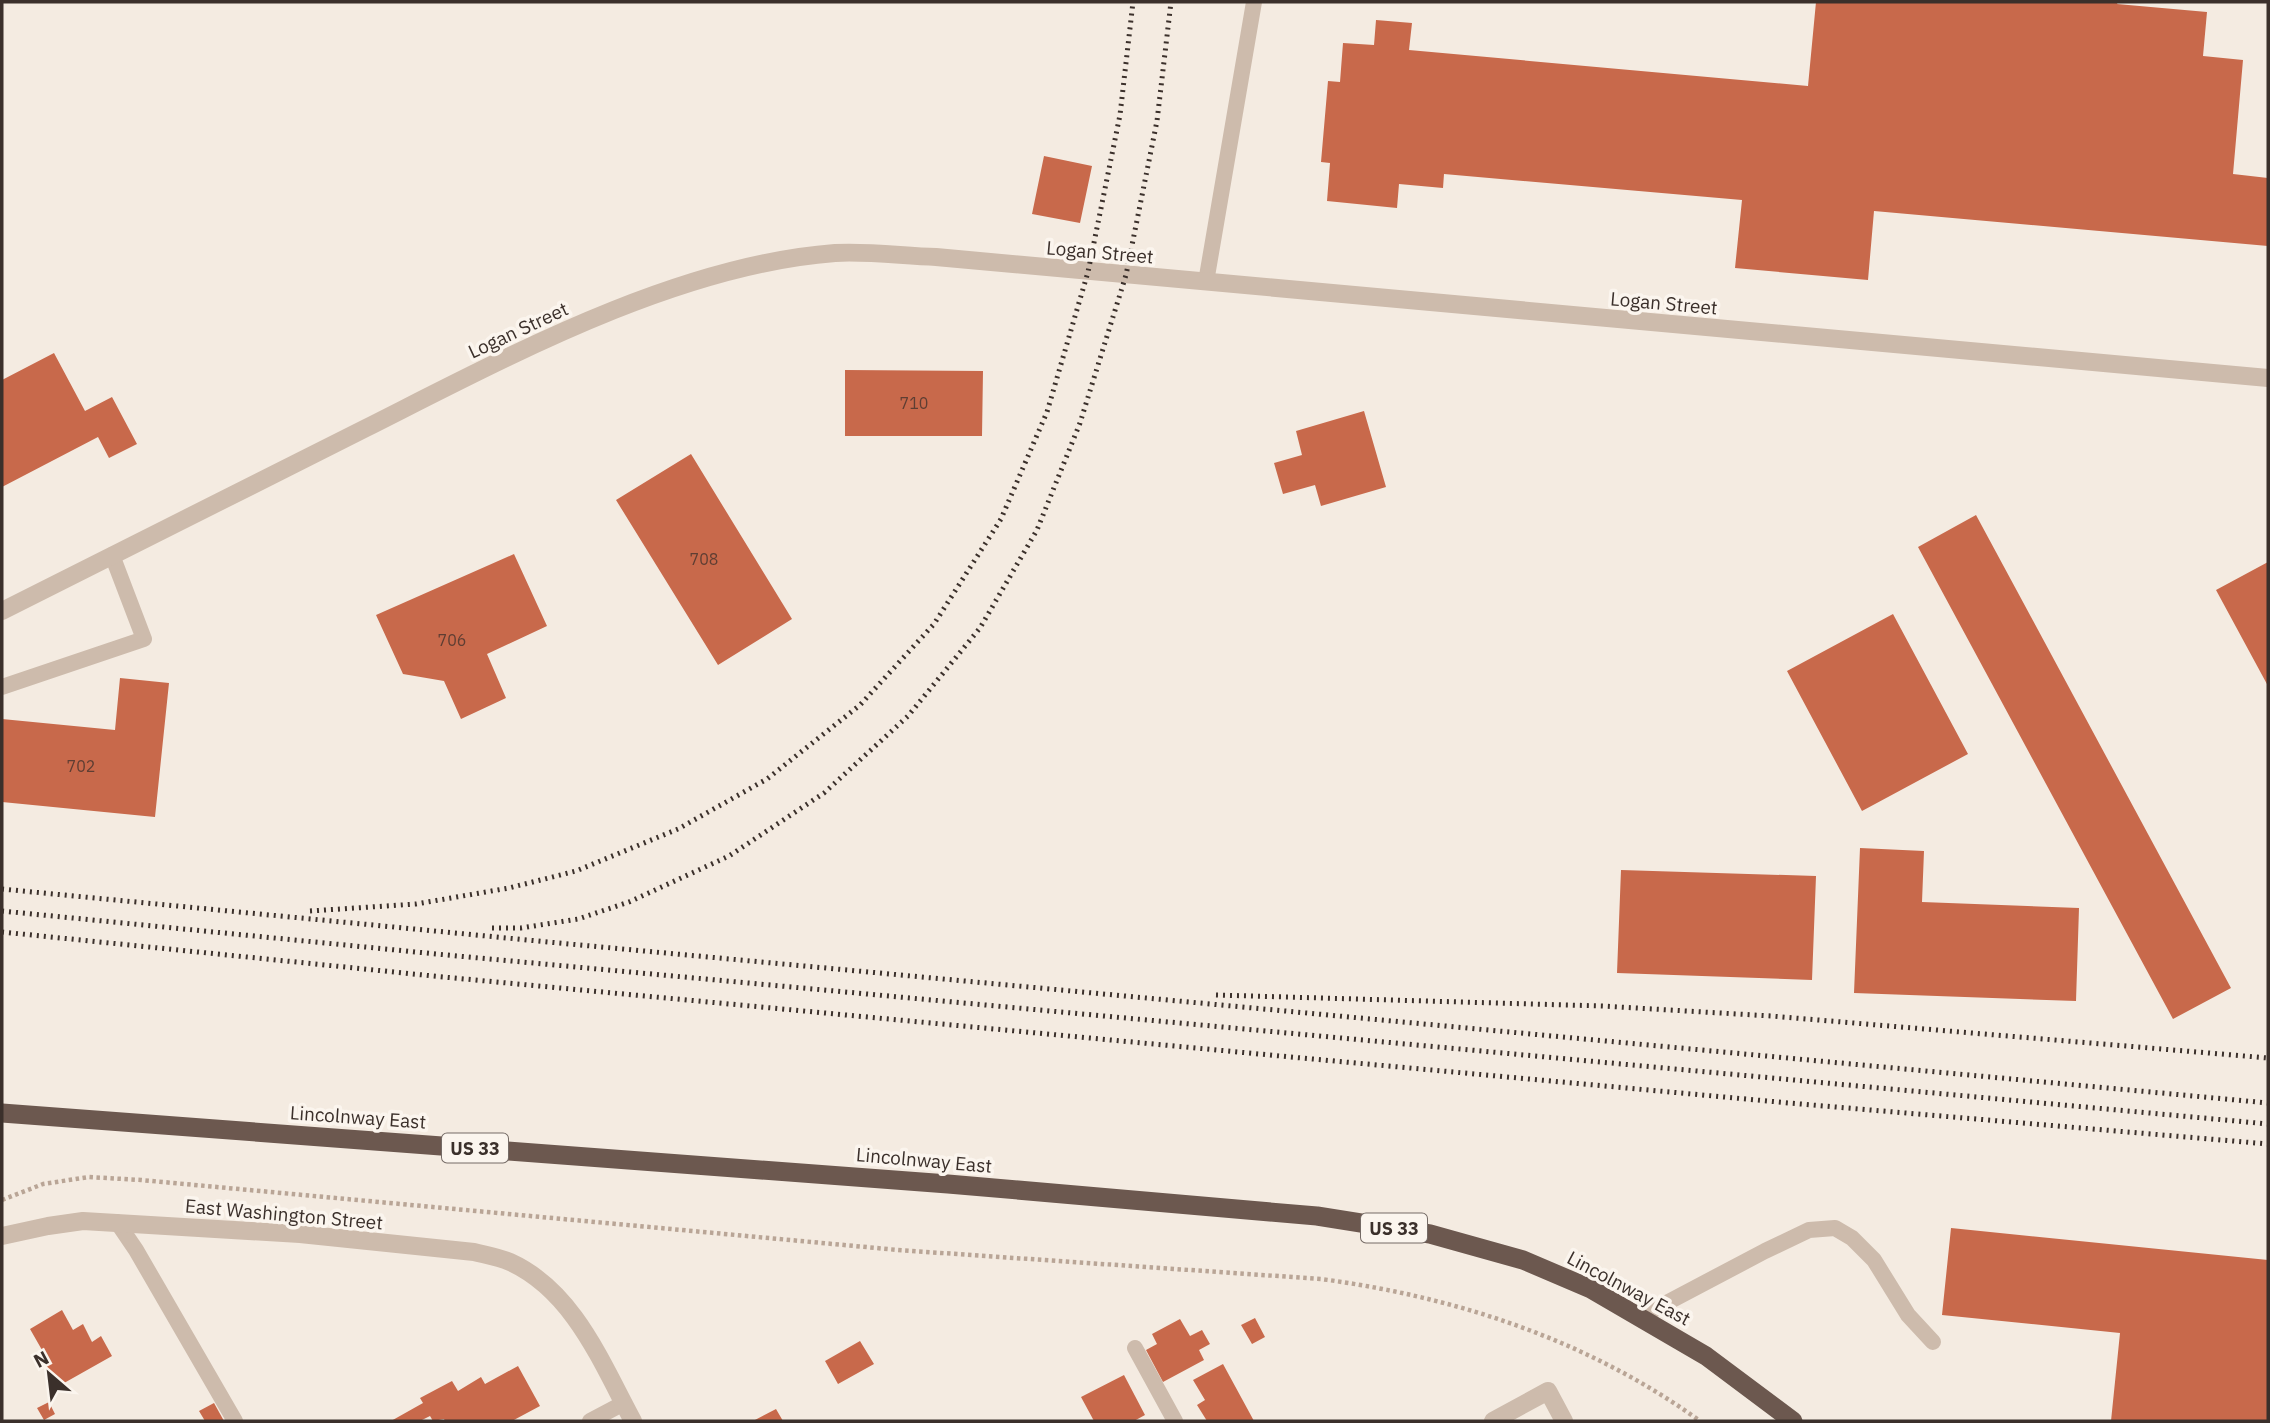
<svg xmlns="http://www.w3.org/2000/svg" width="2270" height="1423" font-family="'IBM Plex Sans',sans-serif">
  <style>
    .building { fill: #c8694b }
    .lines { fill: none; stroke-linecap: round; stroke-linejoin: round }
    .path { stroke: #b9a596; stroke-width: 4.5; stroke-dasharray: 3.5 3.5; stroke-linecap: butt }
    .service { stroke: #cdbbac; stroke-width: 16 }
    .minor { stroke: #cdbbac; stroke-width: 18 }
    .trunk { stroke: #6c584f; stroke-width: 19 }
    .rail { stroke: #3b302b; stroke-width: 5; stroke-dasharray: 2 5; stroke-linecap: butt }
    .labels { text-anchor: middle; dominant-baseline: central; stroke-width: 7; stroke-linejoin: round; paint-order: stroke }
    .number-label { font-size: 16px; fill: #5e3e33 }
    .shield { fill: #fbf5ee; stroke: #756b66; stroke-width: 2 }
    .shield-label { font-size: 18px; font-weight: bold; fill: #3b302b }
    .street-label { font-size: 19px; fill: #3b302b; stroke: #fbf5ee }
  </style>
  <rect width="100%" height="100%" fill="#f4ebe1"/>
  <path class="building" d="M 1816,2 L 2118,2 L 2117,4 L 2207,12 L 2203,56 L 2243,60 L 2233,174 L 2268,178 L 2268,246 L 1874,211 L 1868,280 L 1735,268 L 1742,200 L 1444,174 L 1443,188 L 1399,184 L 1397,208 L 1327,201 L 1330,163 L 1321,162 L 1328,81 L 1340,82 L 1343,43 L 1374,45 L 1376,20 L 1412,23 L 1409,50 L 1808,86 Z
    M 1044,156 L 1092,166 L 1080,223 L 1032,214 Z
    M 54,353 L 85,411 L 112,397 L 137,444 L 109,458 L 98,437 L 2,487 L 2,380 Z
    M 845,370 L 983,371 L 982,436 L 845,436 Z
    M 1364,411 L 1386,487 L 1321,506 L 1315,485 L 1283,494 L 1274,463 L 1302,455 L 1296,431 Z
    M 691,454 L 792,619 L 718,665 L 616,500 Z
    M 1976,515 L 2231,988 L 2173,1019 L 1918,547 Z
    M 514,554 L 547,626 L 487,654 L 506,698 L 461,719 L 444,681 L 403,674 L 376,615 Z
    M 2268,562 L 2268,686 L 2216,590 Z
    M 1893,614 L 1968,754 L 1862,811 L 1787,671 Z
    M 120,678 L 169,683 L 155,817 L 2,802 L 2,719 L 115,730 Z
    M 1860,848 L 1924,851 L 1922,902 L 2079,908 L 2076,1001 L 1854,993 Z
    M 1621,870 L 1816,876 L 1812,980 L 1617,973 Z
    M 1951,1228 L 2268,1260 L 2268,1421 L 2111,1421 L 2120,1333 L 1942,1315 Z
    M 62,1310 L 73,1330 L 83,1324 L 92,1342 L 101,1336 L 112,1356 L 57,1387 L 39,1355 L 42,1350 L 30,1329 Z
    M 1255,1318 L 1265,1337 L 1252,1344 L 1241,1325 Z
    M 1180,1319 L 1190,1336 L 1202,1330 L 1210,1344 L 1199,1350 L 1204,1360 L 1163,1382 L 1146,1350 L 1157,1344 L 1152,1334 Z
    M 860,1341 L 874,1364 L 838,1384 L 825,1361 Z
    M 1223,1364 L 1254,1421 L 1207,1421 L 1197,1405 L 1205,1400 L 1193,1380 Z
    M 518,1366 L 540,1406 L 512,1421 L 445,1421 L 444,1419 L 433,1421 L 430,1416 L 420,1421 L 391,1421 L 423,1403 L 420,1398 L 452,1381 L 458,1391 L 481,1377 L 485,1384 Z
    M 1124,1375 L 1145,1415 L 1134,1421 L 1094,1421 L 1081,1397 Z
    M 49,1402 L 55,1414 L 44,1420 L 37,1408 Z
    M 214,1403 L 224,1421 L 205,1421 L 199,1411 Z
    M 776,1409 L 783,1421 L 753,1421 Z"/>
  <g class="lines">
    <path class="path" d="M 2,1200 L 43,1184 L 89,1177 L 141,1180 L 898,1250 L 1321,1279 C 1456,1297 1588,1340 1700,1421"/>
    <path class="service" d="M 1206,282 L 1254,2
      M 2,687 L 144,639 L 112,555
      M 117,1222 L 136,1250 L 235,1421
      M 1640,1317 L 1765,1251 L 1809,1230 L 1835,1228 L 1852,1238 L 1874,1260 L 1908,1315 L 1933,1342
      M 1135,1348 L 1175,1421
      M 590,1421 L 624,1403"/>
    <path class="minor" d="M 2,611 C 123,550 245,489 366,428 C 507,357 676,265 835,253 C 868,251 903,256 936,257 L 2268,378
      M 2,1236 L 48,1226 L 83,1221 L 300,1234 L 474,1252 C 486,1255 499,1257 510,1262 C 574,1291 602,1364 633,1421
      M 1493,1421 L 1548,1391 L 1564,1421"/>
    <path class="trunk" d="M 2,1113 L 948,1184 L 1317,1216 L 1430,1234 L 1523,1260 L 1591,1289 L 1706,1356 L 1793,1421"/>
    <path class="rail" d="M 2,889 L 548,942 L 2268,1103
      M 2,911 L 436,954 L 2268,1124
      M 310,911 L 416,904 L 509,888 L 576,871 L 678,829 L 767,779 L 860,705 L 934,624 L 1001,519 L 1047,412 L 1088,272 L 1120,115 L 1133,2
      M 492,928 L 521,928 L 578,919 L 629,902 L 729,856 L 824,793 L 908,716 L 980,628 L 1037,530 L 1080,423 L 1126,275 L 1157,121 L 1171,2
      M 2,932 L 433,976 L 1291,1057 L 1789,1103 L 2268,1144
      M 1216,995 L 1602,1006 L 1771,1016 L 2268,1058"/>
  </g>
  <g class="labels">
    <g class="number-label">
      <text x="914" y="403">710</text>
      <text x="704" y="559">708</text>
      <text x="452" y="640">706</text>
      <text x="81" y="766">702</text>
    </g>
    <g class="shield">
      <rect x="442" y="1133.5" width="66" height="29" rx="5"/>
      <rect x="1361" y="1213.5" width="66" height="29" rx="5"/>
    </g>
    <g class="shield-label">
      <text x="475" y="1148">US 33</text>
      <text x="1394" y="1228">US 33</text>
    </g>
    <g class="street-label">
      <text transform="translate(1100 252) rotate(5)">Logan Street</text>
      <text transform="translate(1664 303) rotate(5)">Logan Street</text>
      <text transform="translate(518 330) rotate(-25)">Logan Street</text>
      <text transform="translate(358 1117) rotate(4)">Lincolnway East</text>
      <text transform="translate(924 1160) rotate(5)">Lincolnway East</text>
      <text transform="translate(284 1214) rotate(5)">East Washington Street</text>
      <text transform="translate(1629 1288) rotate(28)">Lincolnway East</text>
    </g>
  </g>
  <rect width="2270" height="1423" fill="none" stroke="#3b302b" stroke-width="7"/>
  <g transform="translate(49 1374) rotate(332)" stroke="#fbf5ee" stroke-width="5" paint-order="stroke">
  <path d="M0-5L12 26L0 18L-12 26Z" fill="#3b302b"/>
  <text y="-10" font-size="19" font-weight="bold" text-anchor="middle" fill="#3b302b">N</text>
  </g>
</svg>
